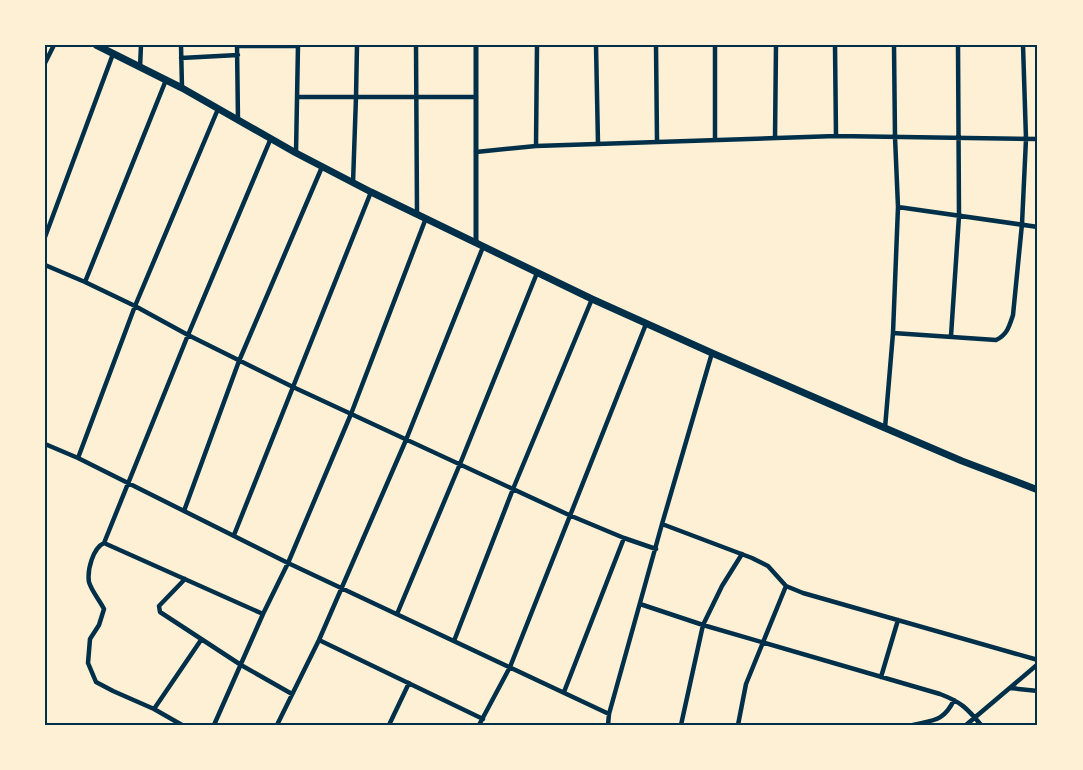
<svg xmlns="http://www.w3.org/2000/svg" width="1083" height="770" font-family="Poppins,sans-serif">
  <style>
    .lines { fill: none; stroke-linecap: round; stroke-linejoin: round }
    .minor { stroke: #003049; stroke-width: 4.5 }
    .tertiary { stroke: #003049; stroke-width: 5 }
    .primary { stroke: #003049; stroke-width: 7 }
    .neatline { fill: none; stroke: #003049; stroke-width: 2 }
  </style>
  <rect width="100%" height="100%" fill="#fdf0d5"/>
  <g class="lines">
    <path class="minor" d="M 181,45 L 182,88
      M 237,45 L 238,121
      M 416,45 L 417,213
      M 596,45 L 598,144
      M 656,45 L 657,141
      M 715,45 L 715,139
      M 835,45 L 836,136 L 1038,139
      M 237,46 L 298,46
      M 181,58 L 238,55
      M 45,63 L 54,45
      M 140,68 L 141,45
      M 166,80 L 85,282 L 135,306 L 188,335 L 293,387 L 234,535
      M 298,97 L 476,97
      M 218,109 L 135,306 L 78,458 L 288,563 L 609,714
      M 775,138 L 776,45
      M 536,146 L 537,45
      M 476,152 L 536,146 L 836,136
      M 296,153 L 298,45
      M 353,183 L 356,97 L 357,45
      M 371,192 L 293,387 L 569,515 L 624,538 L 656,549
      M 898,207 L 1038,227
      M 45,237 L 113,54
      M 45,265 L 85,282
      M 893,333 L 996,340 C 1007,335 1009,327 1013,315 L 1022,224 L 1026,139 L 1023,45
      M 951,336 L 959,216 L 958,45
      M 885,428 L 893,333 L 898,207 L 895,137 L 894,45
      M 45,444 L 78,458
      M 184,511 L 239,361 L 322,167
      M 662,524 L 752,558 L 768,566 L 786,586 L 803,593 L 1038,660
      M 104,543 L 263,614
      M 185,579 L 159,606 L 160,612 L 241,665 L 292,694
      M 640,604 L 703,625 L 940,694 C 961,702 967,708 981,725
      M 397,614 L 460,464 L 537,273
      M 319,640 L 483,719
      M 454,641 L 513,489 L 592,299
      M 881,677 L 898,620
      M 1010,688 L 1038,691
      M 564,692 L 624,538
      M 154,709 L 201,640
      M 182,725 L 154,709 L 113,691 L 96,682 L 88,663 L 90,639 L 99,625 L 104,609 C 100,601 91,590 89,582 C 87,570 93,548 104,543 L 188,335 L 271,138
      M 214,725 L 263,614 L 288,563 L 351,414 L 426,218
      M 277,725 L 319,640 L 406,440 L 483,247
      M 389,725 L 409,683
      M 479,725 L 510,667 L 646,324
      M 608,725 L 609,714 L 662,524 L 712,353
      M 681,725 L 703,625 L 722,586 L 742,554
      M 738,725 L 746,684 L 786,586
      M 913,725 C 934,720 944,721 954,700
      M 966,725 L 1038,664"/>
    <path class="tertiary" d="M 476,243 L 476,45"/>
    <path class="primary" d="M 96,45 L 182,88 L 296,153 L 371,192 L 592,299 L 712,353 L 885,428 L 962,461 L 1038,490"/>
  </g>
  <rect width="1083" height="770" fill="none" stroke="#fdf0d5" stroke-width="93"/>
  <rect x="46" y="46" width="990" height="678" class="neatline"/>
</svg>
